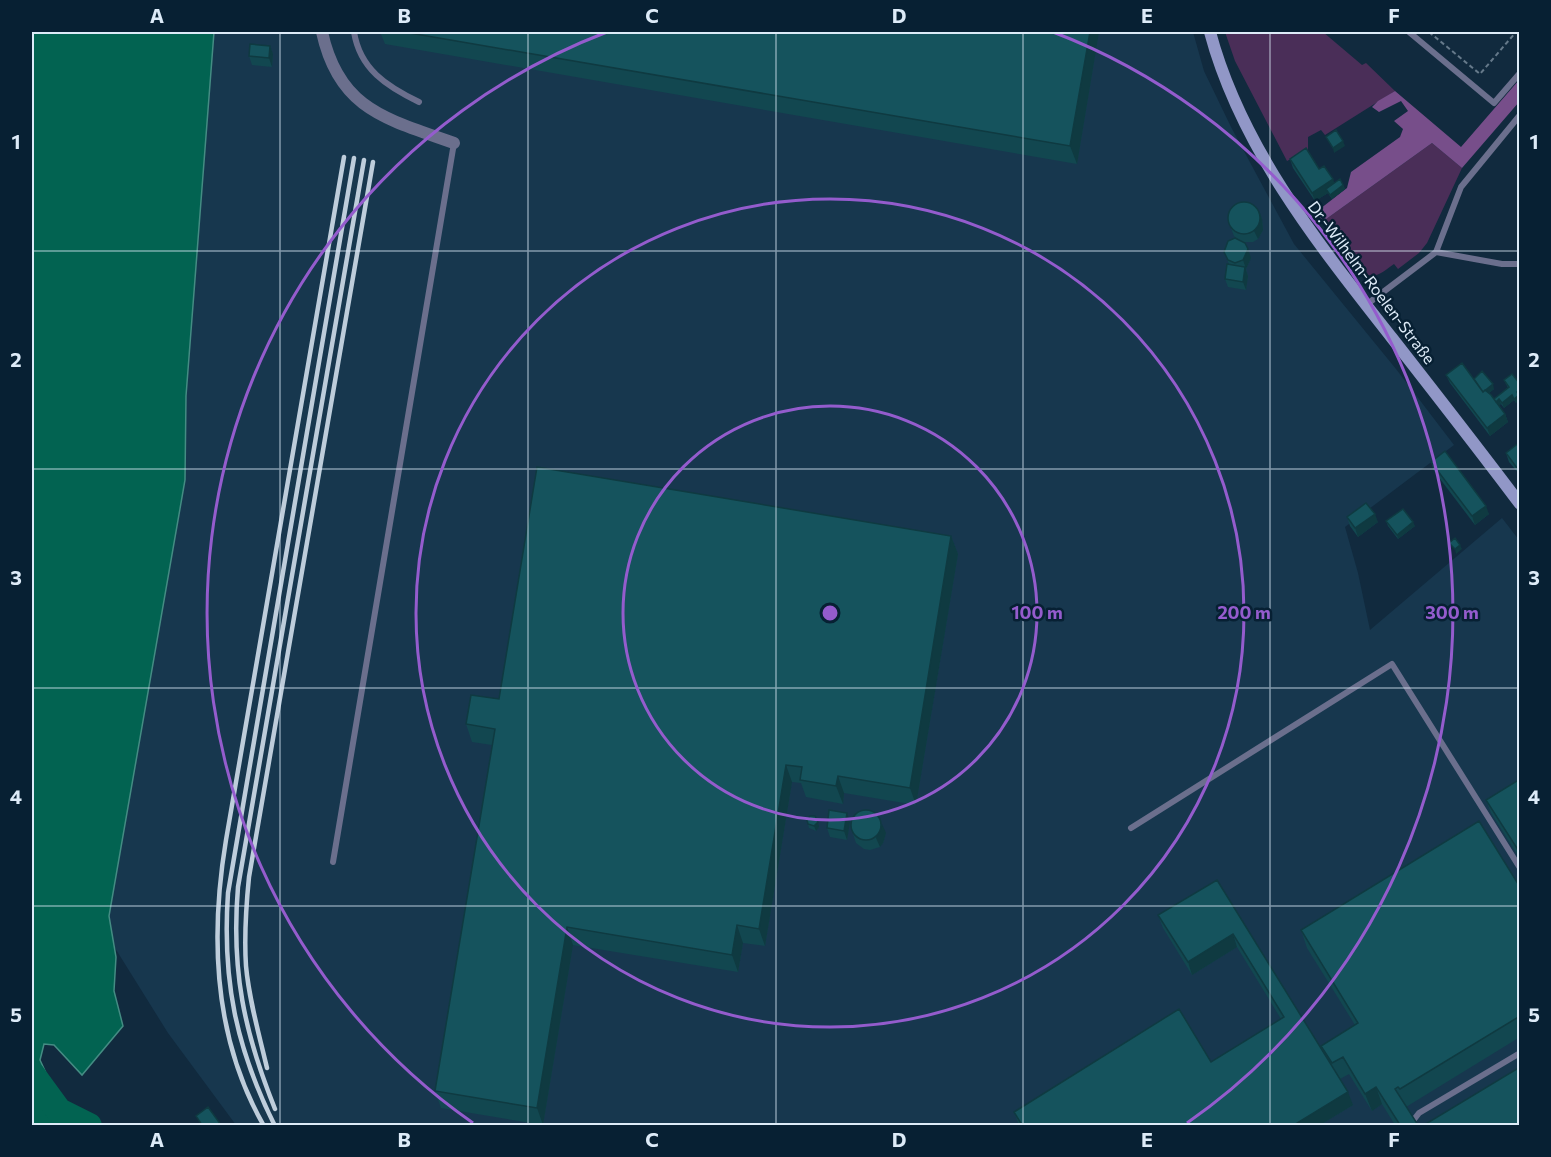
<svg xmlns="http://www.w3.org/2000/svg" width="1551" height="1157" font-family="Commissioner,sans-serif">
  <style>
    .built { fill: #17374e }
    .green { fill: #4a2e58 }
    .forest { fill: #774e8a }
    .water { fill: #026351; stroke: #448c83; stroke-width: 1.5 }
    .lines { fill: none; stroke-linecap: round; stroke-linejoin: round }
    .river { stroke: #026351; stroke-width: 26 }
    .path { stroke: #65798a; stroke-width: 2; stroke-dasharray: 4.5 3; stroke-linecap: butt }
    .service { stroke: #6b6f8d; stroke-width: 6 }
    .tertiary { stroke: #6b6f8d; stroke-width: 12 }
    .secondary { stroke: #9197c7; stroke-width: 12 }
    .rail { stroke: #becddb; stroke-width: 4.5 }
    .wall { fill: #124750 }
    .shaded-wall { fill: #0f3a41 }
    .building { fill: #15535d; stroke: #0f3a41; stroke-width: 1.5 }
    .grid { fill: none; stroke: #ddebf8; stroke-width: 1.5; stroke-opacity: 0.55 }
    .ring { fill: none; stroke: #945ccd; stroke-width: 3 }
    .labels { text-anchor: middle; dominant-baseline: central; stroke-width: 5; stroke-linejoin: round; paint-order: stroke }
    .street-label { font-size: 16px; fill: #ddebf8; stroke: #072033 }
    .centre { fill: #945ccd; stroke: #072033; stroke-width: 3 }
    .ring-label { font-size: 18px; text-anchor: middle; font-weight: bold; fill: #945ccd; stroke: #072033; stroke-width: 5; stroke-linejoin: round; paint-order: stroke }
    .neatline { fill: none; stroke: #ddebf8; stroke-width: 2 }
    .grid-label { font-size: 20px; text-anchor: middle; font-weight: bold; fill: #ddebf8 }
  </style>
  <rect width="100%" height="100%" fill="#112a3e"/>
  <path class="built" d="M 214,32 L 1193,32 L 1204,71 L 1231,127 L 1294,244 L 1396,369 L 1454,445 L 1345,527 L 1358,573 L 1370,630 L 1502,518 L 1519,540 L 1519,1125 L 236,1125 L 168,1033 L 115,948 L 109,916 L 185,480 L 186,396 Z"/>
  <path class="green" d="M 1225,32 L 1323,32 L 1362,65 L 1366,63 L 1395,91 L 1325,135 L 1321,130 L 1308,137 L 1308,150 L 1287,161 L 1235,61 Z
    M 1432,143 L 1462,168 L 1427,243 L 1419,253 L 1398,269 L 1394,264 C 1384,271 1377,279 1365,274 L 1322,222 Z"/>
  <path class="forest" d="M 1519,80 L 1519,102 L 1462,168 L 1432,143 L 1322,222 L 1316,212 L 1347,188 L 1351,172 L 1400,137 L 1403,129 L 1394,121 L 1408,111 L 1401,101 L 1379,112 L 1372,107 L 1378,101 L 1395,91 L 1461,147 Z"/>
  <path class="water" d="M 32,32 L 214,32 L 186,396 L 185,480 L 109,916 L 116,957 L 114,991 L 123,1026 L 82,1075 L 54,1045 L 44,1044 L 40,1060 L 51,1084 L 59,1111 L 60,1126 L 32,1125 Z"/>
  <g class="lines">
    <path class="river" d="M 32,1074 L 59,1111 L 89,1126"/>
    <path class="path" d="M 1429,32 L 1480,74 L 1516,32"/>
    <path class="service" d="M 354,32 C 360,69 386,86 419,102
      M 1409,32 L 1494,103 L 1520,73
      M 1436,252 L 1502,264 L 1520,264
      M 1366,305 L 1436,252 L 1461,187 L 1520,115
      M 1131,828 L 1392,664 L 1520,868
      M 333,862 L 454,143
      M 1412,1122 L 1419,1113 L 1520,1053"/>
    <path class="tertiary" d="M 322,32 C 339,110 387,119 454,143"/>
    <path class="secondary" d="M 1210,32 C 1241,148 1319,245 1392,338 C 1435,393 1478,448 1520,504"/>
    <path class="rail" d="M 267,1068 C 259,1034 249,1000 246,966 C 244,936 246,907 249,877 L 373,162
      M 275,1109 C 244,1032 231,970 238,887 L 364,160
      M 264,1126 C 214,1039 210,936 226,840 L 344,157
      M 275,1126 C 236,1048 222,980 228,893 L 354,158"/>
  </g>
  <path class="wall" d="M 380,32 L 1099,32 L 1077,164 L 385,44 Z
    M 270,46 L 273,54 L 272,67 L 252,65 L 249,56 Z
    M 1290,159 L 1319,169 L 1334,183 L 1343,185 L 1345,189 L 1332,199 L 1328,193 L 1315,201 L 1293,168 Z
    M 1259,211 L 1262,219 L 1263,230 L 1258,239 L 1253,242 L 1243,242 L 1251,258 L 1246,269 L 1248,276 L 1246,290 L 1228,287 L 1225,279 L 1229,264 L 1224,252 L 1242,242 L 1234,236 L 1229,223 Z
    M 1446,375 L 1474,379 L 1494,389 L 1489,393 L 1494,399 L 1508,388 L 1504,380 L 1519,396 L 1516,403 L 1514,400 L 1504,408 L 1501,404 L 1499,405 L 1505,414 L 1508,422 L 1490,436 L 1450,383 Z
    M 1520,442 L 1520,475 L 1509,462 L 1506,453 Z
    M 1431,462 L 1489,514 L 1475,525 L 1434,471 Z
    M 1347,517 L 1378,522 L 1358,537 L 1350,526 Z
    M 1386,521 L 1415,526 L 1398,539 L 1388,526 Z
    M 951,536 L 958,554 L 916,805 L 844,793 L 843,804 L 806,797 L 801,783 L 792,782 L 765,946 L 743,943 L 738,972 L 573,945 L 543,1125 L 441,1108 L 435,1091 L 492,745 L 472,742 L 466,724 L 499,699 Z
    M 1520,779 L 1520,859 L 1491,813 L 1486,800 Z
    M 847,813 L 850,822 L 847,840 L 830,837 L 827,828 Z
    M 808,824 L 819,827 L 816,831 L 809,828 Z
    M 886,833 L 883,843 L 880,847 L 870,850 L 864,849 L 856,843 L 853,834 Z
    M 1217,880 L 1322,1050 L 1355,1025 L 1307,948 L 1301,930 L 1520,887 L 1520,1037 L 1406,1107 L 1418,1125 L 1395,1125 L 1382,1104 L 1372,1111 L 1349,1074 L 1340,1079 L 1353,1105 L 1320,1125 L 1019,1125 L 1014,1112 L 1211,1062 L 1281,1019 L 1237,947 L 1192,975 L 1163,928 L 1158,915 Z"/>
  <path class="shaded-wall" d="M 1090,32 L 1099,32 L 1077,164 L 1070,146 Z
    M 270,46 L 273,54 L 272,67 L 269,58 Z
    M 1343,141 L 1345,146 L 1334,153 L 1333,148 Z
    M 1333,179 L 1336,188 L 1326,189 L 1328,193 L 1315,201 L 1312,193 Z
    M 1343,185 L 1345,189 L 1332,199 L 1330,195 Z
    M 1259,211 L 1262,219 L 1263,230 L 1258,239 L 1254,231 Z
    M 1248,249 L 1251,258 L 1246,269 L 1243,260 Z
    M 1245,267 L 1248,276 L 1246,290 L 1243,282 Z
    M 1493,384 L 1494,389 L 1484,397 L 1482,392 Z
    M 1520,390 L 1520,400 L 1516,403 L 1514,399 L 1517,392 Z
    M 1512,395 L 1514,400 L 1504,408 L 1502,403 Z
    M 1499,399 L 1501,404 L 1496,407 L 1495,403 Z
    M 1505,414 L 1508,422 L 1490,436 L 1487,428 Z
    M 1486,506 L 1489,514 L 1475,525 L 1472,516 Z
    M 1375,514 L 1378,522 L 1358,537 L 1355,528 Z
    M 1413,522 L 1415,526 L 1398,539 L 1397,535 Z
    M 951,536 L 958,554 L 916,805 L 910,788 Z
    M 1460,545 L 1462,549 L 1456,554 L 1455,549 Z
    M 786,765 L 792,782 L 765,946 L 759,929 Z
    M 838,776 L 844,793 L 843,804 L 836,786 Z
    M 847,813 L 850,822 L 847,840 L 844,831 Z
    M 818,822 L 819,827 L 816,831 L 814,826 Z
    M 882,824 L 886,833 L 883,843 L 880,847 L 876,838 Z
    M 737,925 L 743,943 L 738,972 L 732,955 Z
    M 567,927 L 573,945 L 543,1125 L 537,1108 Z
    M 1233,934 L 1237,947 L 1192,975 L 1188,962 Z
    M 1376,1087 L 1382,1104 L 1372,1111 L 1365,1094 Z
    M 1348,1092 L 1353,1105 L 1320,1125 L 1294,1125 Z"/>
  <path class="building" d="M 404,32 L 1090,32 L 1070,146 Z
    M 250,44 L 270,46 L 269,58 L 249,56 Z
    M 1336,130 L 1343,141 L 1333,148 L 1326,137 Z
    M 1306,148 L 1319,169 L 1324,166 L 1333,179 L 1312,193 L 1290,159 Z
    M 1340,179 L 1343,185 L 1330,195 L 1326,189 Z
    M1228 218a16 16 0 1 1 32 0a16 16 0 1 1-32 0Z
    M 1235,238 L 1245,243 L 1248,249 L 1243,260 L 1235,263 L 1228,260 L 1224,252 L 1228,241 Z
    M 1227,264 L 1245,267 L 1243,282 L 1225,279 Z
    M 1462,363 L 1483,392 L 1485,390 L 1491,395 L 1505,414 L 1487,428 L 1446,375 Z
    M 1482,371 L 1493,384 L 1483,392 L 1474,379 Z
    M 1512,374 L 1520,384 L 1520,390 L 1517,392 L 1519,395 L 1514,399 L 1512,395 L 1502,403 L 1499,399 L 1496,402 L 1494,399 L 1509,387 L 1504,380 Z
    M 1520,442 L 1520,466 L 1517,468 L 1506,453 Z
    M 1445,451 L 1486,506 L 1472,516 L 1431,462 Z
    M 537,467 L 951,536 L 910,788 L 838,776 L 836,786 L 800,780 L 802,767 L 786,765 L 759,929 L 737,925 L 732,955 L 567,927 L 537,1108 L 435,1091 L 495,729 L 466,724 L 471,695 L 499,699 Z
    M 1366,503 L 1375,514 L 1355,528 L 1347,517 Z
    M 1403,509 L 1413,522 L 1397,535 L 1386,521 Z
    M 1455,538 L 1460,545 L 1455,549 L 1449,543 Z
    M 1520,779 L 1520,853 L 1486,800 Z
    M851 825a15 15 0 1 1 30 0a15 15 0 1 1-30 0Z
    M 829,810 L 847,813 L 844,831 L 827,828 Z
    M 810,816 L 815,816 L 818,822 L 814,826 L 808,824 L 807,820 Z
    M 1479,821 L 1520,887 L 1520,1016 L 1400,1089 L 1398,1087 L 1395,1089 L 1418,1125 L 1400,1125 L 1376,1087 L 1365,1094 L 1343,1057 L 1332,1063 L 1321,1046 L 1358,1023 L 1301,930 Z
    M 1217,880 L 1348,1092 L 1294,1125 L 1022,1125 L 1014,1112 L 1179,1009 L 1211,1062 L 1284,1017 L 1233,934 L 1188,962 L 1158,915 Z
    M 1520,1067 L 1520,1125 L 1424,1125 Z
    M 208,1107 L 221,1125 L 202,1125 L 196,1116 Z"/>
  <path class="grid" d="M 280,32 L 280,1126M 528,32 L 528,1126M 776,32 L 776,1126M 1023,32 L 1023,1126M 1270,32 L 1270,1126M 32,251 L 1520,251M 32,469 L 1520,469M 32,688 L 1520,688M 32,906 L 1520,906"/>
  <g class="ring">
    <circle cx="830" cy="613" r="207"/>
    <circle cx="830" cy="613" r="414"/>
    <path d="M473 1123A622 622 0 0 1 607 32M1053 32A622 622 0 0 1 1187 1123"/>
  </g>
  <g class="labels">
    <g class="street-label">
      <text transform="translate(1372 282) rotate(53)">Dr.-Wilhelm-Roelen-Straße</text>
    </g>
  </g>
  <circle cx="830" cy="613" r="9" class="centre"/>
  <g class="ring-label">
    <text x="1037" y="619">100 m</text>
    <text x="1244" y="619">200 m</text>
    <text x="1452" y="619">300 m</text>
  </g>
  <rect width="1551" height="1157" fill="none" stroke="#072033" stroke-width="66"/>
  <rect x="33" y="33" width="1485" height="1091" class="neatline"/>
  <g class="grid-label">
    <text x="157" y="23">A</text>
    <text x="404" y="23">B</text>
    <text x="652" y="23">C</text>
    <text x="899" y="23">D</text>
    <text x="1147" y="23">E</text>
    <text x="1394" y="23">F</text>
    <text x="16" y="149">1</text>
    <text x="1534" y="149">1</text>
    <text x="16" y="367">2</text>
    <text x="1534" y="367">2</text>
    <text x="16" y="585">3</text>
    <text x="1534" y="585">3</text>
    <text x="16" y="804">4</text>
    <text x="1534" y="804">4</text>
    <text x="16" y="1022">5</text>
    <text x="1534" y="1022">5</text>
    <text x="157" y="1147">A</text>
    <text x="404" y="1147">B</text>
    <text x="652" y="1147">C</text>
    <text x="899" y="1147">D</text>
    <text x="1147" y="1147">E</text>
    <text x="1394" y="1147">F</text>
  </g>
</svg>
